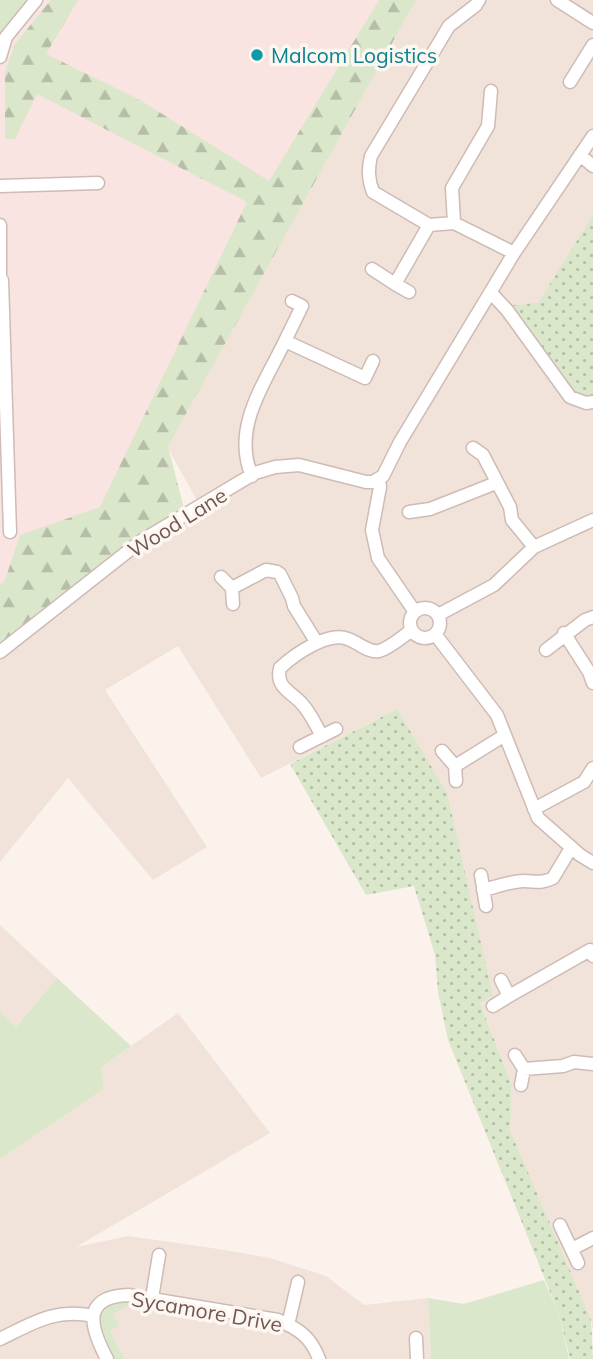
<svg xmlns="http://www.w3.org/2000/svg" width="593" height="1359" font-family="Mulish,sans-serif">
  <style>
    .residential { fill: #f2e3da }
    .commercial { fill: #f9e4e1 }
    .green { fill: #dbe7cb }
    .forest { fill: url(#forest-firs) }
    .park { fill: url(#park-dots) }
    .lines { fill: none; stroke-linecap: round; stroke-linejoin: round }
    .minor-casing { stroke: #cebbb5; stroke-width: 15 }
    .minor { stroke: #fff; stroke-width: 12 }
    .culture-dot { fill: #0f9aa8; stroke: #fdf7f2; stroke-width: 2.5 }
    .labels { text-anchor: middle; dominant-baseline: central; stroke-width: 7; stroke-linejoin: round; paint-order: stroke }
    .culture-label { font-size: 21px; fill: #0d838f; stroke: #fdf7f2; text-anchor: start }
    .street-label { font-size: 21px; fill: #735751; stroke: #fdf7f2 }
  </style>
  <defs>
    <pattern id="forest-firs" width="22" height="20" patternUnits="userSpaceOnUse" patternTransform="scale(1.75)"><rect width="22" height="20" fill="#dbe7cb"/><path d="M5 1l3.5 6h-7zM16 11l3.5 6h-7z" fill="#b6bea7"/></pattern>
    <pattern id="park-dots" width="8" height="8" patternUnits="userSpaceOnUse" patternTransform="scale(1.75)"><rect width="8" height="8" fill="#dbe7cb"/><path d="M2 2h.1M6 6h.1" fill="none" stroke="#b6bea7" stroke-width="1.8" stroke-linecap="round"/></pattern>
  </defs>
  <rect width="100%" height="100%" fill="#fbf2eb"/>
  <path class="residential" d="M 416,0 L 593,0 L 593,1331 L 591,1319 L 510,1130 L 512,1085 L 480,1002 L 397,709 L 261,778 L 178,646 L 105,690 L 207,847 L 153,880 L 68,778 L 0,862 L 0,660 L 147,545 L 202,510 L 167,446 Z
    M 0,925 L 57,978 L 16,1027 L 0,1011 Z
    M 178,1013 L 270,1133 L 76,1247 L 128,1236 L 212,1248 L 270,1258 L 326,1276 L 364,1305 L 428,1298 L 431,1359 L 0,1359 L 0,1159 L 104,1089 L 101,1067 Z"/>
  <path class="commercial" d="M 0,0 L 416,0 L 167,446 L 0,615 Z"/>
  <path class="green" d="M 0,0 L 27,0 L 0,36 Z
    M 57,978 L 131,1046 L 101,1067 L 104,1089 L 0,1159 L 0,1011 L 16,1027 Z
    M 544,1280 L 559,1314 L 569,1359 L 431,1359 L 428,1298 L 464,1304 Z
    M 113,1300 L 140,1300 L 113,1314 L 119,1326 L 110,1331 L 124,1359 L 113,1359 C 101,1336 86,1319 113,1300 Z"/>
  <path class="forest" d="M 51,0 L 78,0 L 46,54 L 140,100 L 269,181 L 379,0 L 416,0 L 168,446 L 184,509 L 0,657 L 0,585 L 5,580 L 20,535 L 100,507 L 247,202 L 37,94 L 15,139 L 5,139 L 5,72 L 15,44 Z"/>
  <path class="park" d="M 593,215 L 593,402 L 578,401 L 504,306 L 538,303 Z
    M 397,709 L 447,793 L 493,996 L 480,1003 L 512,1085 L 510,1130 L 591,1319 L 593,1359 L 570,1359 L 559,1314 L 448,1040 L 438,992 L 435,955 L 414,886 L 366,895 L 290,764 Z"/>
  <g class="lines">
    <defs>
      <path id="minor" d="M 479,0 L 476,5 L 449,26 L 371,156 C 368,169 368,179 373,192 L 429,225 L 454,223 L 514,253
        M 557,0 L 593,23
        M 0,57 L 6,37 L 36,0
        M 570,82 L 593,45
        M 580,155 L 593,166
        M 0,186 L 98,183
        M 454,223 L 452,188 L 488,126 L 491,91
        M 0,225 L 0,280
        M 372,269 L 395,284 L 429,225
        M 2,280 L 10,532
        M 395,284 L 409,292
        M 492,294 L 507,310 L 570,397 L 586,403 L 593,402
        M 292,301 L 302,306 L 285,341 L 365,378 L 373,361
        M 473,448 L 483,455 L 510,507 L 512,520 L 534,547
        M 252,476 C 231,428 265,383 285,341
        M 379,480 L 380,487 L 372,530 L 378,558 L 415,612
        M 409,512 L 430,509 L 496,483
        M 221,577 L 232,588 L 233,604
        M 232,588 L 266,570 L 277,572 L 280,574 L 292,598 L 294,606 L 317,643
        M410 623a15 15 0 1 1 30 0a15 15 0 1 1-30 0Z
        M 438,615 L 494,585 L 534,547 L 593,520
        M 564,633 L 589,672 L 593,683
        M 435,634 L 497,715 L 538,818 L 580,855 L 593,863
        M 546,650 L 585,620 L 593,617
        M 0,652 L 141,541 L 255,473 L 275,467 L 299,465 L 366,482 L 373,482 L 383,476 L 400,442 L 514,253 L 593,136
        M 322,736 C 316,726 311,714 303,705 C 293,692 275,689 280,668 C 295,654 328,631 348,639 C 358,642 368,653 379,651 C 390,648 403,636 412,630
        M 300,747 L 336,729
        M 442,751 L 455,766 L 456,781
        M 455,766 L 505,735
        M 534,809 L 584,782 L 593,768
        M 481,875 L 486,906
        M 483,890 C 496,887 511,881 524,881 C 535,881 542,884 553,878 L 571,848
        M 501,980 L 509,996 L 590,950 L 593,956
        M 493,1006 L 509,996
        M 515,1055 L 524,1069 L 521,1085
        M 524,1069 L 563,1066 L 574,1062 L 593,1064
        M 560,1225 L 578,1263
        M 572,1249 L 593,1238
        M 152,1298 L 159,1255
        M 288,1325 L 298,1282
        M 416,1338 L 417,1359
        M 0,1339 C 33,1323 55,1308 93,1316
        M 107,1359 C 91,1329 80,1297 128,1295 L 278,1320 C 299,1329 311,1337 319,1359"/>
    </defs>
    <use href="#minor" class="minor-casing"/>
    <use href="#minor" class="minor"/>
  </g>
  <circle class="culture-dot" cx="257" cy="55" r="7"/>
  <g class="labels">
    <g class="culture-label">
      <text x="271" y="55">Malcom Logistics</text>
    </g>
    <g class="street-label">
      <text transform="translate(177 522) rotate(-32)">Wood Lane</text>
      <text transform="translate(207 1311) rotate(10)">Sycamore Drive</text>
    </g>
  </g>
</svg>
